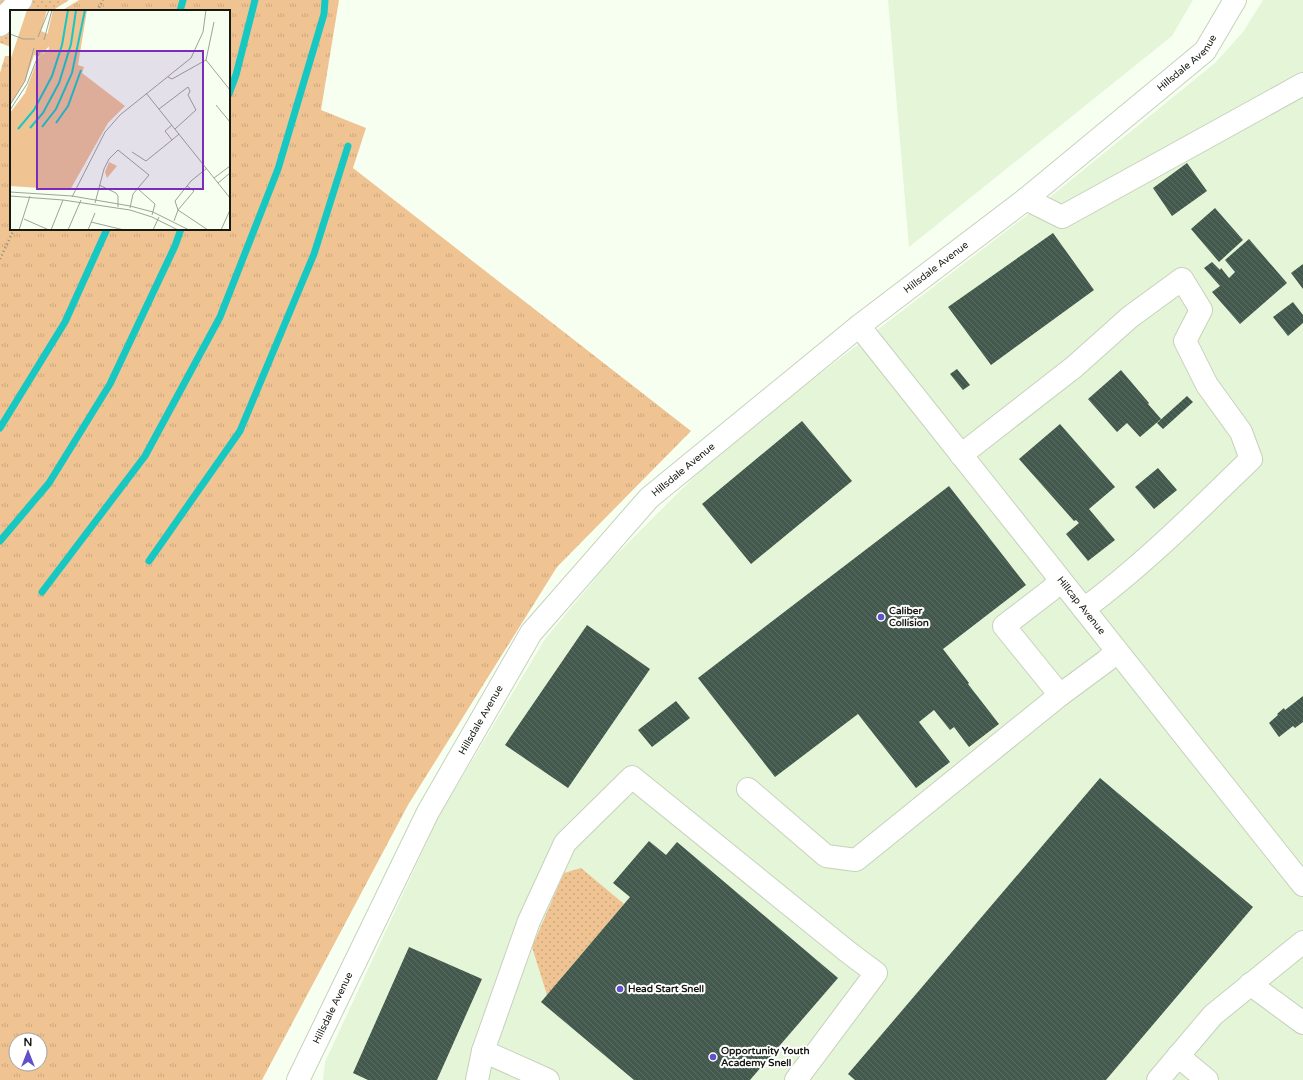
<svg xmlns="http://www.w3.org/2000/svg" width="1303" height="1080" font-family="'Varela Round',sans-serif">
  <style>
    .built { fill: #e5f5d7 }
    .grass { fill: url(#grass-tufts); fill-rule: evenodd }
    .park { fill: url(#park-dots) }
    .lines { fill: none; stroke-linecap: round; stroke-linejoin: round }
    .stream { stroke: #16c7c2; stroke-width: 7 }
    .building { fill: url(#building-back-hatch) }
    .minor-casing { stroke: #c6d2bc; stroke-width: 24 }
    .path { stroke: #888e83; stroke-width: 2.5; stroke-dasharray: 1 3; stroke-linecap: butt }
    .minor { stroke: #fff; stroke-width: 22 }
    .poi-dot { fill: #6050c9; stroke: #fff; stroke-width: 1.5 }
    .labels { text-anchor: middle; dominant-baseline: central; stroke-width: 4; stroke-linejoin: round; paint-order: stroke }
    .street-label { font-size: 10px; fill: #161a12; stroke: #fff }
    .poi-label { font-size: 10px; font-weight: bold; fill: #161a12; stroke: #fff; text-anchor: start }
    .inset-river { fill: none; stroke: #16c7c2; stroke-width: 2 }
    .inset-road { fill: none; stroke: #9da398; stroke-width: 1 }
    .view { fill: #7b2cbf; fill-opacity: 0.15; stroke: #7b2cbf; stroke-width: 2 }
    .inset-edge { fill: none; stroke: #161a12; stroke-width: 2 }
  </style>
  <defs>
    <pattern id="grass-tufts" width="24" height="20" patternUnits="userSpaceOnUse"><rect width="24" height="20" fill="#f0c393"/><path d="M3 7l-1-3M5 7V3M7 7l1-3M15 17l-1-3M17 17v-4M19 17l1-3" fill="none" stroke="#cda77e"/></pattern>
    <pattern id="park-dots" width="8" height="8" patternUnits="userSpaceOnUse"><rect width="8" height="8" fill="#f0c393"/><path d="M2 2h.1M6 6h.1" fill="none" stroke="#cda77e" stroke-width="1.8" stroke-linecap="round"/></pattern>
    <pattern id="building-back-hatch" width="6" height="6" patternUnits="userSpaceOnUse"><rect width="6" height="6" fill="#43594d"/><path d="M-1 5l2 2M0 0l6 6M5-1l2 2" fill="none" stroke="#5b6c62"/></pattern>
  </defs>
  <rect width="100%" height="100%" fill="#f7fff1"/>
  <path class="built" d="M 888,0 L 1193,0 L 1172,36 L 909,247 Z
    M 1263,0 L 1303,0 L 1303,1080 L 323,1080 L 325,1062 L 439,816 L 545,639 L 610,561 L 722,449 L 1039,206 L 1215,63 L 1243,32 Z"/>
  <path class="grass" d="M 79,0 L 339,0 L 321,110 L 366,128 L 353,168 L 691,431 L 557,567 L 408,805 L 262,1080 L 0,1080 L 0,73 L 5,56 L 11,56 L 11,229 L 229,229 L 229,11 L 61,11 ZM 16,1040 L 40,1040 L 40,1064 L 16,1064 Z"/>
  <path class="park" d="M 0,0 L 69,0 L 52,11 L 11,11 L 11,47 L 0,43 Z
    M 581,868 L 624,904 L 547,995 L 532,947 L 564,873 Z"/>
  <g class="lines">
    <path class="stream" d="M 180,11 L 183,0
      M 229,94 L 236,75 L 255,0
      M 0,428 L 65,322 L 107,229
      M 0,541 L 49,483 L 110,384 L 175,246 L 181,229
      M 149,561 L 240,431 L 314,254 L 348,146
      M 42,592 L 145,456 L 220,317 L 278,169 L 324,14 L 325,0"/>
  </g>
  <path class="building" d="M 1187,163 L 1207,191 L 1172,216 L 1153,188 Z
    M 1215,208 L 1243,240 L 1219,262 L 1191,229 Z
    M 1053,233 L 1094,290 L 991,365 L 948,307 Z
    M 1249,239 L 1287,283 L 1240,324 L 1212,292 L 1220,286 L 1204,268 L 1212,262 L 1220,270 L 1221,268 L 1229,278 L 1235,272 L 1225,260 Z
    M 1303,264 L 1303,289 L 1291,273 Z
    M 1293,302 L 1303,315 L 1303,323 L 1288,336 L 1273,317 Z
    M 957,369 L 970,385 L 963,390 L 950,374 Z
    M 1121,370 L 1149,403 L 1148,404 L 1161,419 L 1140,437 L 1127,423 L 1117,432 L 1088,399 Z
    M 1187,396 L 1193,402 L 1163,429 L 1157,423 Z
    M 802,421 L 852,481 L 751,564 L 702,504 Z
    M 1060,424 L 1115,487 L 1089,509 L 1115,540 L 1088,561 L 1066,534 L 1079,523 L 1076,520 L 1074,521 L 1019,459 Z
    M 1158,468 L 1177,490 L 1154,509 L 1135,487 Z
    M 949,486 L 1026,585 L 943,649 L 969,683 L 968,684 L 999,724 L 969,747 L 954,727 L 950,730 L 934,710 L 919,722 L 950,762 L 916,788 L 858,714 L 775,777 L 698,678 Z
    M 587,625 L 650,669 L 568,788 L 505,745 Z
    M 1303,696 L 1303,722 L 1295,728 L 1293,726 L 1279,737 L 1269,723 L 1278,715 L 1277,714 L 1284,708 L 1285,710 Z
    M 676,701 L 690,718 L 652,747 L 638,730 Z
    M 1100,778 L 1253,907 L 1106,1080 L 855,1080 L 848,1074 Z
    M 649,841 L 666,855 L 677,842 L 838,978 L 750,1080 L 634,1080 L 541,1002 L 630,897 L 613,883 Z
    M 409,947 L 482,979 L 437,1080 L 368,1080 L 353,1073 Z"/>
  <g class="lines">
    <defs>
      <g id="minor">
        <path d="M 0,25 L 8,13 L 21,0"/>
        <path d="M 1026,199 L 1062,217 L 1303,84"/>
        <path id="s1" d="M 859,326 L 1303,885"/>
        <path d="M 961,455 L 1074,367 L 1130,317 L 1182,279 L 1201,310 L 1185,341 L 1207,385 L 1241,432 L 1251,459 C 1197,511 1145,564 1084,609"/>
        <path d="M 1060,580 L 1051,590 L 1004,626 L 1060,695 L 1106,661 L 1117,651"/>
        <path d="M 748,789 L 826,856 L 856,860 L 1060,695"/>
        <path d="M 1250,984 L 1303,1023"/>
        <path d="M 483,1051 L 548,1080"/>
        <path d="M 1178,1056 L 1207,1080"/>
        <path id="s2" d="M 298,1080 L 428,812 L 531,633 L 649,498 L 859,326 L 1026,199 L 1205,51 L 1235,0"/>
        <path d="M 477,1080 L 483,1051 L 529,921 L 565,843 L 632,777 L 848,952 L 876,973 L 796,1080"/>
        <path d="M 1158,1080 L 1213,1015 L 1303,942"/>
      </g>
    </defs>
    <use href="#minor" class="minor-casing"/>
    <path class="path" d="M 97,11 L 103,0
      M 0,259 L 14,229"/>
    <use href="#minor" class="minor"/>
  </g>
  <g class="poi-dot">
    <circle cx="881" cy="617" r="4"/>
    <circle cx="620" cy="989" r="4"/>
    <circle cx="713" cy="1057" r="4"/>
  </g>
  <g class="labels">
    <g class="street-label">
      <text stroke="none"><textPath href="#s2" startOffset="1376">Hillsdale Avenue</textPath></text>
      <text stroke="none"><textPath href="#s2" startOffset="1052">Hillsdale Avenue</textPath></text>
      <text stroke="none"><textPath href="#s2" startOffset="728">Hillsdale Avenue</textPath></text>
      <text stroke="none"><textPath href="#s1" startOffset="357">Hillcap Avenue</textPath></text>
      <text stroke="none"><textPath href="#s2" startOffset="404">Hillsdale Avenue</textPath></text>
      <text stroke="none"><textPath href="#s2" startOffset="80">Hillsdale Avenue</textPath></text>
    </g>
    <g class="poi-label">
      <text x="889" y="611">Caliber<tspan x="889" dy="12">Collision</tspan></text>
      <text x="628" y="989">Head Start Snell</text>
      <text x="721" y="1051">Opportunity Youth<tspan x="721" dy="12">Academy Snell</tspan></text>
    </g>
  </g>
  <g transform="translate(10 10)">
    <rect width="220" height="220" fill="#f7fff1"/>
    <path d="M 43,0 L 77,0 L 68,55 L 74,57 L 72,63 L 115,96 L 98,113 L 60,180 L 0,176 L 0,103 L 15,83 L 28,48 L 39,39 L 37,26 Z" fill="#f0c393"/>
    <path d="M 17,0 L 37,0 L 31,21 L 38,24 L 39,36 L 30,47 L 24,45 L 15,71 L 0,95 L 0,51 ZM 99,152 L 107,156 L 97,168 L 95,162 Z" fill="#f0c393"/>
    <path class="inset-river" d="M 46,113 L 58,96 L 71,60M 32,117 L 46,99 L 62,63 L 75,0M 20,118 L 33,103 L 49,73 L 61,34 L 66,0M 8,119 L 24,100 L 42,66 L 52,35 L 58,0"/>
    <path class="inset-road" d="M 0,24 L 13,29 L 25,29M 28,27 L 39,0M 34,30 L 42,0M 196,50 L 204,12M 158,67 L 162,69 L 196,50 L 220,80M 136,83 L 220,188M 0,95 L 15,71 L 24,38M 206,95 L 220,112M 149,99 L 178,77 L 180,81 L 178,85 L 186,100 L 165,119M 0,100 L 17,74 L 30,41M 162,115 L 155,121 L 162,130 L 169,124M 122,142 L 136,151 L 162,130M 204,168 L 220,156M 208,173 L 220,163M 89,175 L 106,183 L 108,186 L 108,197M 177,176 L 184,181 L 168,200 L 165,191 L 181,171 L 197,158M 128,179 L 145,194 L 142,205M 0,182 L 62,186 L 120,196 L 143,202 L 179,220M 0,186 L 53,190 L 120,200 L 142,207 L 168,220M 62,187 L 95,122 L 110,105 L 181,48 L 193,22 L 196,0M 85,193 L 94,159 L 99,149 L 108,140 L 139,165 L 123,184 L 120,198M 14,209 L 39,220M 164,211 L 168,200 L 198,220M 81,212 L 114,220M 9,220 L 20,186M 41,220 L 53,190M 58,220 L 71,190M 78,220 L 85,203M 143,220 L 149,207M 211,220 L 220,200"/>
    <path class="view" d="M 27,41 L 193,41 L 193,179 L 27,179 Z"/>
    <rect width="220" height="220" class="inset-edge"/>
  </g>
  <g transform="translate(28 1052)"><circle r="19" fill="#ffffff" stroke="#a2a3a0"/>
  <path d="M0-3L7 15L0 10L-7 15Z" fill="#6050c9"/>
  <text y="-6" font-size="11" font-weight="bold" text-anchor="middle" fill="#161a12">N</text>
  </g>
</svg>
